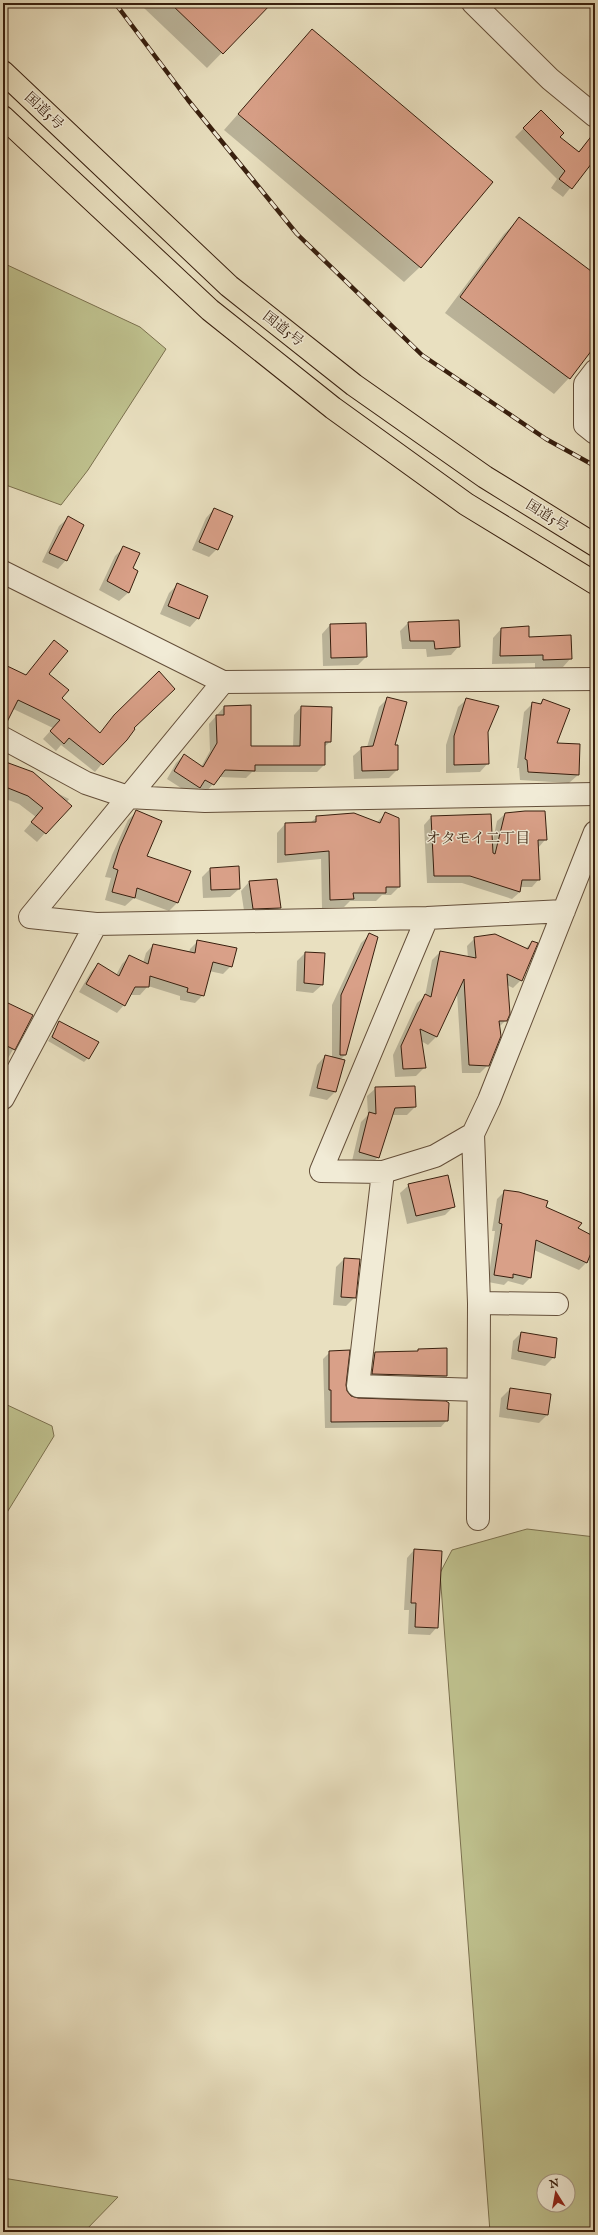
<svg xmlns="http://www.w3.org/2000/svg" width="598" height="2235" font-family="'IM FELL English','Noto Serif JP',serif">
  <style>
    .green { fill: #bec08d; stroke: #7b704e; fill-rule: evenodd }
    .shadow { fill: #0003 }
    .building { fill: #d9a088; stroke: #381f0e }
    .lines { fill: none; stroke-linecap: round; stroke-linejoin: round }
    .minor-casing { stroke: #644f3a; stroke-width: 24 }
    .tertiary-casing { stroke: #644f3a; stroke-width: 24 }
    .trunk-casing { stroke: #381f0e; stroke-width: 24 }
    .minor { stroke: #f1ebd6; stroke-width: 22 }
    .tertiary { stroke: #f1ebd6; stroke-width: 22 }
    .trunk { stroke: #e9e0c0; stroke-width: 22 }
    .rail-casing { stroke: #381f0e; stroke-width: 4.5 }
    .rail { stroke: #f1ebd6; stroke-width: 3; stroke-dasharray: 9; stroke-linecap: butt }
    .labels { text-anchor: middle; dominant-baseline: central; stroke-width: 3; stroke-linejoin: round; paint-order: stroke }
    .street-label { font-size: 14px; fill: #381f0e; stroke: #f1ebd6 }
    .neighbourhood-label { font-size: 15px; fill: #381f0e; stroke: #f1ebd6 }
  </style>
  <rect width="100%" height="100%" fill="#e9e0c0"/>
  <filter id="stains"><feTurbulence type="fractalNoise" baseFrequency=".005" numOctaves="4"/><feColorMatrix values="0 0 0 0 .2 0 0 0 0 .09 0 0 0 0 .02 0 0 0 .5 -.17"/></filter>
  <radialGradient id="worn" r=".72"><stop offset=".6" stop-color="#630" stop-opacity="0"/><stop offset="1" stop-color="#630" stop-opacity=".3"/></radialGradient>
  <path class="green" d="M 3,263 L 140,327 L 166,349 L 88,470 L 61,505 L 3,484 Z
    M 3,1403 L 52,1426 L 54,1436 L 3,1519 Z
    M 527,1529 L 595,1537 L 595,2232 L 490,2232 L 440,1573 L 452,1550 ZM 544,2181 L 568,2181 L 568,2205 L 544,2205 Z
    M 3,2178 L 118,2197 L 84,2232 L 3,2232 Z"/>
  <path class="shadow" d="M 148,3 L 270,3 L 207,68 L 144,8 Z
    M 312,30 L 420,267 L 404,282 L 224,130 Z
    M 541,111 L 558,137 L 578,152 L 593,136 L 595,137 L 595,157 L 563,197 L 551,188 L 557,179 L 515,137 Z
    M 519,219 L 595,275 L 595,344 L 569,378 L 554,394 L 445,313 L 504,234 Z
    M 214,509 L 217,549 L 209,557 L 192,550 L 206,518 Z
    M 68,518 L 66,560 L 58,569 L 42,562 L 59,526 Z
    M 124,547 L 131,568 L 137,571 L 128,593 L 119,601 L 99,590 L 115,556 Z
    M 178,584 L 198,618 L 190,627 L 160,614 L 169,593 Z
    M 408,623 L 459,646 L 451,655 L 427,657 L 426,649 L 402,649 L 400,631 Z
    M 330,625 L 366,657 L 358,665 L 323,666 L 322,634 Z
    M 501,629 L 528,638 L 571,658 L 563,667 L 535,668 L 535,663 L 492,664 L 493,638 Z
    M 54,642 L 48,674 L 61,698 L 99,734 L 159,673 L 132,728 L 95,772 L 61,745 L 56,751 L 43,739 L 53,728 L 3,704 L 3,694 L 25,676 Z
    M 387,699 L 397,770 L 389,778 L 354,779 L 353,756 L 362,748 L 367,747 L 379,707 Z
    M 467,699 L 487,732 L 488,763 L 480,772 L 446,773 L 446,745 L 458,707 Z
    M 543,700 L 556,744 L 578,775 L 569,783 L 520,780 L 519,768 L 517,768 L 524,712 L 533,703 L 539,705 Z
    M 224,707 L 250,747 L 293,747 L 294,715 L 301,707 L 330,742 L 324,747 L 324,765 L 317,772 L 252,772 L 246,778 L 219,777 L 206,792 L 199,788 L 192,795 L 167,779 L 176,763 L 184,755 L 201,767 L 210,751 L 209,724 Z
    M 3,766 L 69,799 L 45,833 L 37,842 L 24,831 L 36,817 L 19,804 L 3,798 Z
    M 137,811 L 145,857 L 177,903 L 169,911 L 134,898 L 125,906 L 105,900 L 111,878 L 105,877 L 112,855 L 128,820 Z
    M 385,814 L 399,887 L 391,895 L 382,895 L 376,901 L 350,901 L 344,907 L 322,908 L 321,859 L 277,863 L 277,833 L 285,824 L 310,823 L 317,817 L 377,822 Z
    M 505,814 L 545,840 L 538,848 L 539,879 L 532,887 L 520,887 L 520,892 L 512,899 L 462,883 L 427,883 L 424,825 L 431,817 L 492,845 L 497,821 Z
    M 211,868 L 239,889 L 230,897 L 203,898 L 202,877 Z
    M 277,880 L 280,907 L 271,916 L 245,917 L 241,891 L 249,882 Z
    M 369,935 L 345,1055 L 340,1060 L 344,1061 L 335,1092 L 327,1100 L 309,1096 L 317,1065 L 325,1056 L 332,1058 L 332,1005 L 361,943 Z
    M 475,938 L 525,949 L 532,942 L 521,980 L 513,988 L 507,985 L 506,1020 L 499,1027 L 488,1065 L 480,1073 L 462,1073 L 457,993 L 436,1037 L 428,1045 L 421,1041 L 424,1068 L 416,1076 L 395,1077 L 393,1055 L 417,1003 L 425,996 L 432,960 L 440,952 L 468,958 L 467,946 Z
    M 198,941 L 231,966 L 223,974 L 209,971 L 203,995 L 195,1003 L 180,1000 L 180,996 L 148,986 L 140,995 L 130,995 L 124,1005 L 117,1013 L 79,992 L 91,972 L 98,964 L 116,975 L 122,964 L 130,956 L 143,963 L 146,953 L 153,945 L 189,953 L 190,949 Z
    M 305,953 L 322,985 L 313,993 L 296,991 L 297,961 Z
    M 8,1004 L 32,1016 L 3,1067 L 3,1009 Z
    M 60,1022 L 88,1058 L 84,1062 L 48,1041 Z
    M 376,1088 L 415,1107 L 407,1115 L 391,1115 L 378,1157 L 370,1166 L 352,1161 L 361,1122 L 368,1115 L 367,1096 Z
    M 409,1185 L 454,1206 L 445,1215 L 407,1224 L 400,1193 Z
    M 504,1192 L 595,1238 L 586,1263 L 579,1270 L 534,1250 L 530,1278 L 523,1285 L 508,1281 L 504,1285 L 488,1282 L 495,1231 L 492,1231 L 497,1199 Z
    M 344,1259 L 355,1297 L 346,1306 L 333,1305 L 336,1267 Z
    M 521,1333 L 554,1357 L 545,1366 L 511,1359 L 513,1341 Z
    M 446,1349 L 446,1376 L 437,1384 L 364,1382 L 367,1361 L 375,1353 L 416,1352 Z
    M 330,1352 L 346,1392 L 351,1397 L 447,1420 L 441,1427 L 325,1428 L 323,1359 Z
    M 510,1389 L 550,1395 L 547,1415 L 539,1423 L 499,1417 L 501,1398 Z
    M 414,1550 L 437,1627 L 430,1635 L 408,1634 L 409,1610 L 404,1610 L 407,1558 Z"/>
  <path class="building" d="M 170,3 L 272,3 L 223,54 Z
    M 312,29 L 493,182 L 421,268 L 238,114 Z
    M 541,110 L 564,133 L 560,137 L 579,152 L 593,134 L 595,136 L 595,159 L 572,189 L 559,179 L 565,171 L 523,128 Z
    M 519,217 L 595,274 L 595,346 L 570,379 L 460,297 Z
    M 214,508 L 233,516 L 218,550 L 199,542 Z
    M 68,516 L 84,525 L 67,561 L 49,553 Z
    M 123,546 L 140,553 L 133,568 L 138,571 L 129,593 L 107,581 Z
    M 177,583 L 208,596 L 199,619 L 168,606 Z
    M 459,620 L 460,647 L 435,649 L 434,641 L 410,641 L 408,622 Z
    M 366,623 L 367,657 L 331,658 L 330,624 Z
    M 529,626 L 529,637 L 571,635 L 572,659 L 543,660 L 543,655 L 500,656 L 501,628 Z
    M 54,640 L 68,651 L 49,674 L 69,690 L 62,698 L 100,733 L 114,715 L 159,671 L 175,689 L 134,728 L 135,729 L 127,740 L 103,765 L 69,738 L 64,744 L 50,731 L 60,720 L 18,700 L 5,726 L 3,726 L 3,664 L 26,675 Z
    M 387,697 L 407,702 L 395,745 L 398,745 L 398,770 L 362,771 L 361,747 L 373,746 Z
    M 466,698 L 499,706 L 488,732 L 489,764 L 454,765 L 454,736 Z
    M 543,699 L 570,709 L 557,743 L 580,744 L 579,775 L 528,772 L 527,760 L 525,759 L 532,702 L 541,704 Z
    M 251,705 L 251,746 L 300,746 L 301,706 L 332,707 L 331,742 L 325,742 L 325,765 L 255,765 L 255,771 L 225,770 L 214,785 L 205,780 L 200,788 L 174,771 L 184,754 L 203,767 L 217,743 L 216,715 L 224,715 L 224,706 Z
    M 3,761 L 33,772 L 72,806 L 46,834 L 31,822 L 43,808 L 28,796 L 3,786 Z
    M 136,810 L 162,821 L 147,856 L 191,871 L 178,903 L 137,888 L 135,898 L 112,892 L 118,870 L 113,868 L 120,846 Z
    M 525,811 L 545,811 L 547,840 L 538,840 L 540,880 L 522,880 L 520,892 L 470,876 L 434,876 L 431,816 L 491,814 L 493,853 L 495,854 L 505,813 Z
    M 385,812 L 399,818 L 400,887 L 386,887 L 386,893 L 353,893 L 354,899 L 330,900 L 329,851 L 285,855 L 285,823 L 316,822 L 316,816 L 354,813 L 380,823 Z
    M 239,866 L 240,889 L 211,890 L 210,868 Z
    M 277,879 L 281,908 L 253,909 L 249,881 Z
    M 369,933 L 378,937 L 346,1055 L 340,1055 L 341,995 Z
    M 495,934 L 528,949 L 532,941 L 538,943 L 522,981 L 507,974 L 510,1014 L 507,1021 L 499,1021 L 501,1036 L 489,1066 L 469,1065 L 464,979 L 437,1037 L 420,1029 L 426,1068 L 403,1069 L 401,1046 L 425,994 L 431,997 L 440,951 L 476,958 L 474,937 Z
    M 197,940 L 237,948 L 232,967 L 213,962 L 204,996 L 187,992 L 188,988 L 150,976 L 149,987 L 135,987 L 125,1006 L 86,984 L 98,963 L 119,976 L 129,955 L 148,964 L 153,944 L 195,953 Z
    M 305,952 L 325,953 L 323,985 L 304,983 Z
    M 8,1003 L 33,1015 L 15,1050 L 3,1044 L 3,1012 Z
    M 59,1021 L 99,1042 L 89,1059 L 52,1037 Z
    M 325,1055 L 345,1060 L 336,1092 L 317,1088 Z
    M 415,1086 L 416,1107 L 395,1108 L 379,1158 L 359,1152 L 369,1112 L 376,1114 L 375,1087 Z
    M 448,1175 L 455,1207 L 416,1216 L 408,1184 Z
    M 504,1190 L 519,1192 L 548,1201 L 546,1207 L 582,1223 L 578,1228 L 595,1237 L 595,1243 L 587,1263 L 536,1240 L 531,1278 L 513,1274 L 513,1278 L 494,1275 L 502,1224 L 499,1223 Z
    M 344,1258 L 360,1259 L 356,1298 L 341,1297 Z
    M 521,1332 L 557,1338 L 555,1358 L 518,1351 Z
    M 447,1348 L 447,1376 L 372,1374 L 375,1352 L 418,1351 L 418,1349 Z
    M 350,1350 L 346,1385 L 347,1391 L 351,1396 L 358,1398 L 446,1401 L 449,1403 L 448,1421 L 331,1422 L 331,1390 L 329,1390 L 329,1351 Z
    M 510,1388 L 551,1394 L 548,1415 L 507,1409 Z
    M 414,1549 L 442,1551 L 438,1628 L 415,1627 L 416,1603 L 411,1603 Z"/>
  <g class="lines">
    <defs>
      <path id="minor" d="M 595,371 L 585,384 L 585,425 L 595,433
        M 3,572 L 223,682
        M 3,738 L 86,783 L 128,797 L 205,801 L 595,794
        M 564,911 L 427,918 L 96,924 L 30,917 L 223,682 L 595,679
        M 427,918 L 321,1171 L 383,1172 L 435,1156 L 473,1134
        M 3,1098 L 96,924
        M 383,1172 L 358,1386 L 478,1390
        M 479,1303 L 557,1304
        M 478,1519 L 479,1303 L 473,1134 L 489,1100 L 595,832"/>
      <path id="tertiary" d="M 473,3 L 550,79 L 595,116"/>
      <path id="trunk" d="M 3,72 L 229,286 L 354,385 L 485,477 L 595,545
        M 3,117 L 210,310 L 333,408 L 466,504 L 595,583"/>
    </defs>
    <use href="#minor" class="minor-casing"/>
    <use href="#tertiary" class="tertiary-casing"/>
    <use href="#trunk" class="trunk-casing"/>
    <use href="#minor" class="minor"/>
    <use href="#tertiary" class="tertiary"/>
    <use href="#trunk" class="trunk"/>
    <defs>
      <path id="rail" d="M 115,3 L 188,100 L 297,234 L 422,355 L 546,439 L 595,466"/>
    </defs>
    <use href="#rail" class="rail-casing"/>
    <use href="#rail" class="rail"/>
  </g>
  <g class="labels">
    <g class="street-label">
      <text transform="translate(44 111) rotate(43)">国道5号</text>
      <text transform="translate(283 329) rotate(38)">国道5号</text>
      <text transform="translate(547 516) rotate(32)">国道5号</text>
    </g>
    <g class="neighbourhood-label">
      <text x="478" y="838">オタモイ二丁目</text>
    </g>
  </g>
  <rect width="598" height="2235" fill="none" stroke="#e9e0c0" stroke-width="16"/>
  <rect x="4" y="4" width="590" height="2227" fill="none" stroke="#381f0e" stroke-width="2"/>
  <rect x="8" y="8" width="582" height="2219" fill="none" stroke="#381f0e"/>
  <g transform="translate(556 2193) rotate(349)"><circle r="19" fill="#f1ebd6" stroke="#a79986"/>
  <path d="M0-3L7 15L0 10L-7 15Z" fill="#8f2418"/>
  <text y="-6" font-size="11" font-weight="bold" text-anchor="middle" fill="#381f0e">N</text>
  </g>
  <rect width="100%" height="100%" filter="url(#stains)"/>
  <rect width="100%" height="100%" fill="url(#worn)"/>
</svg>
